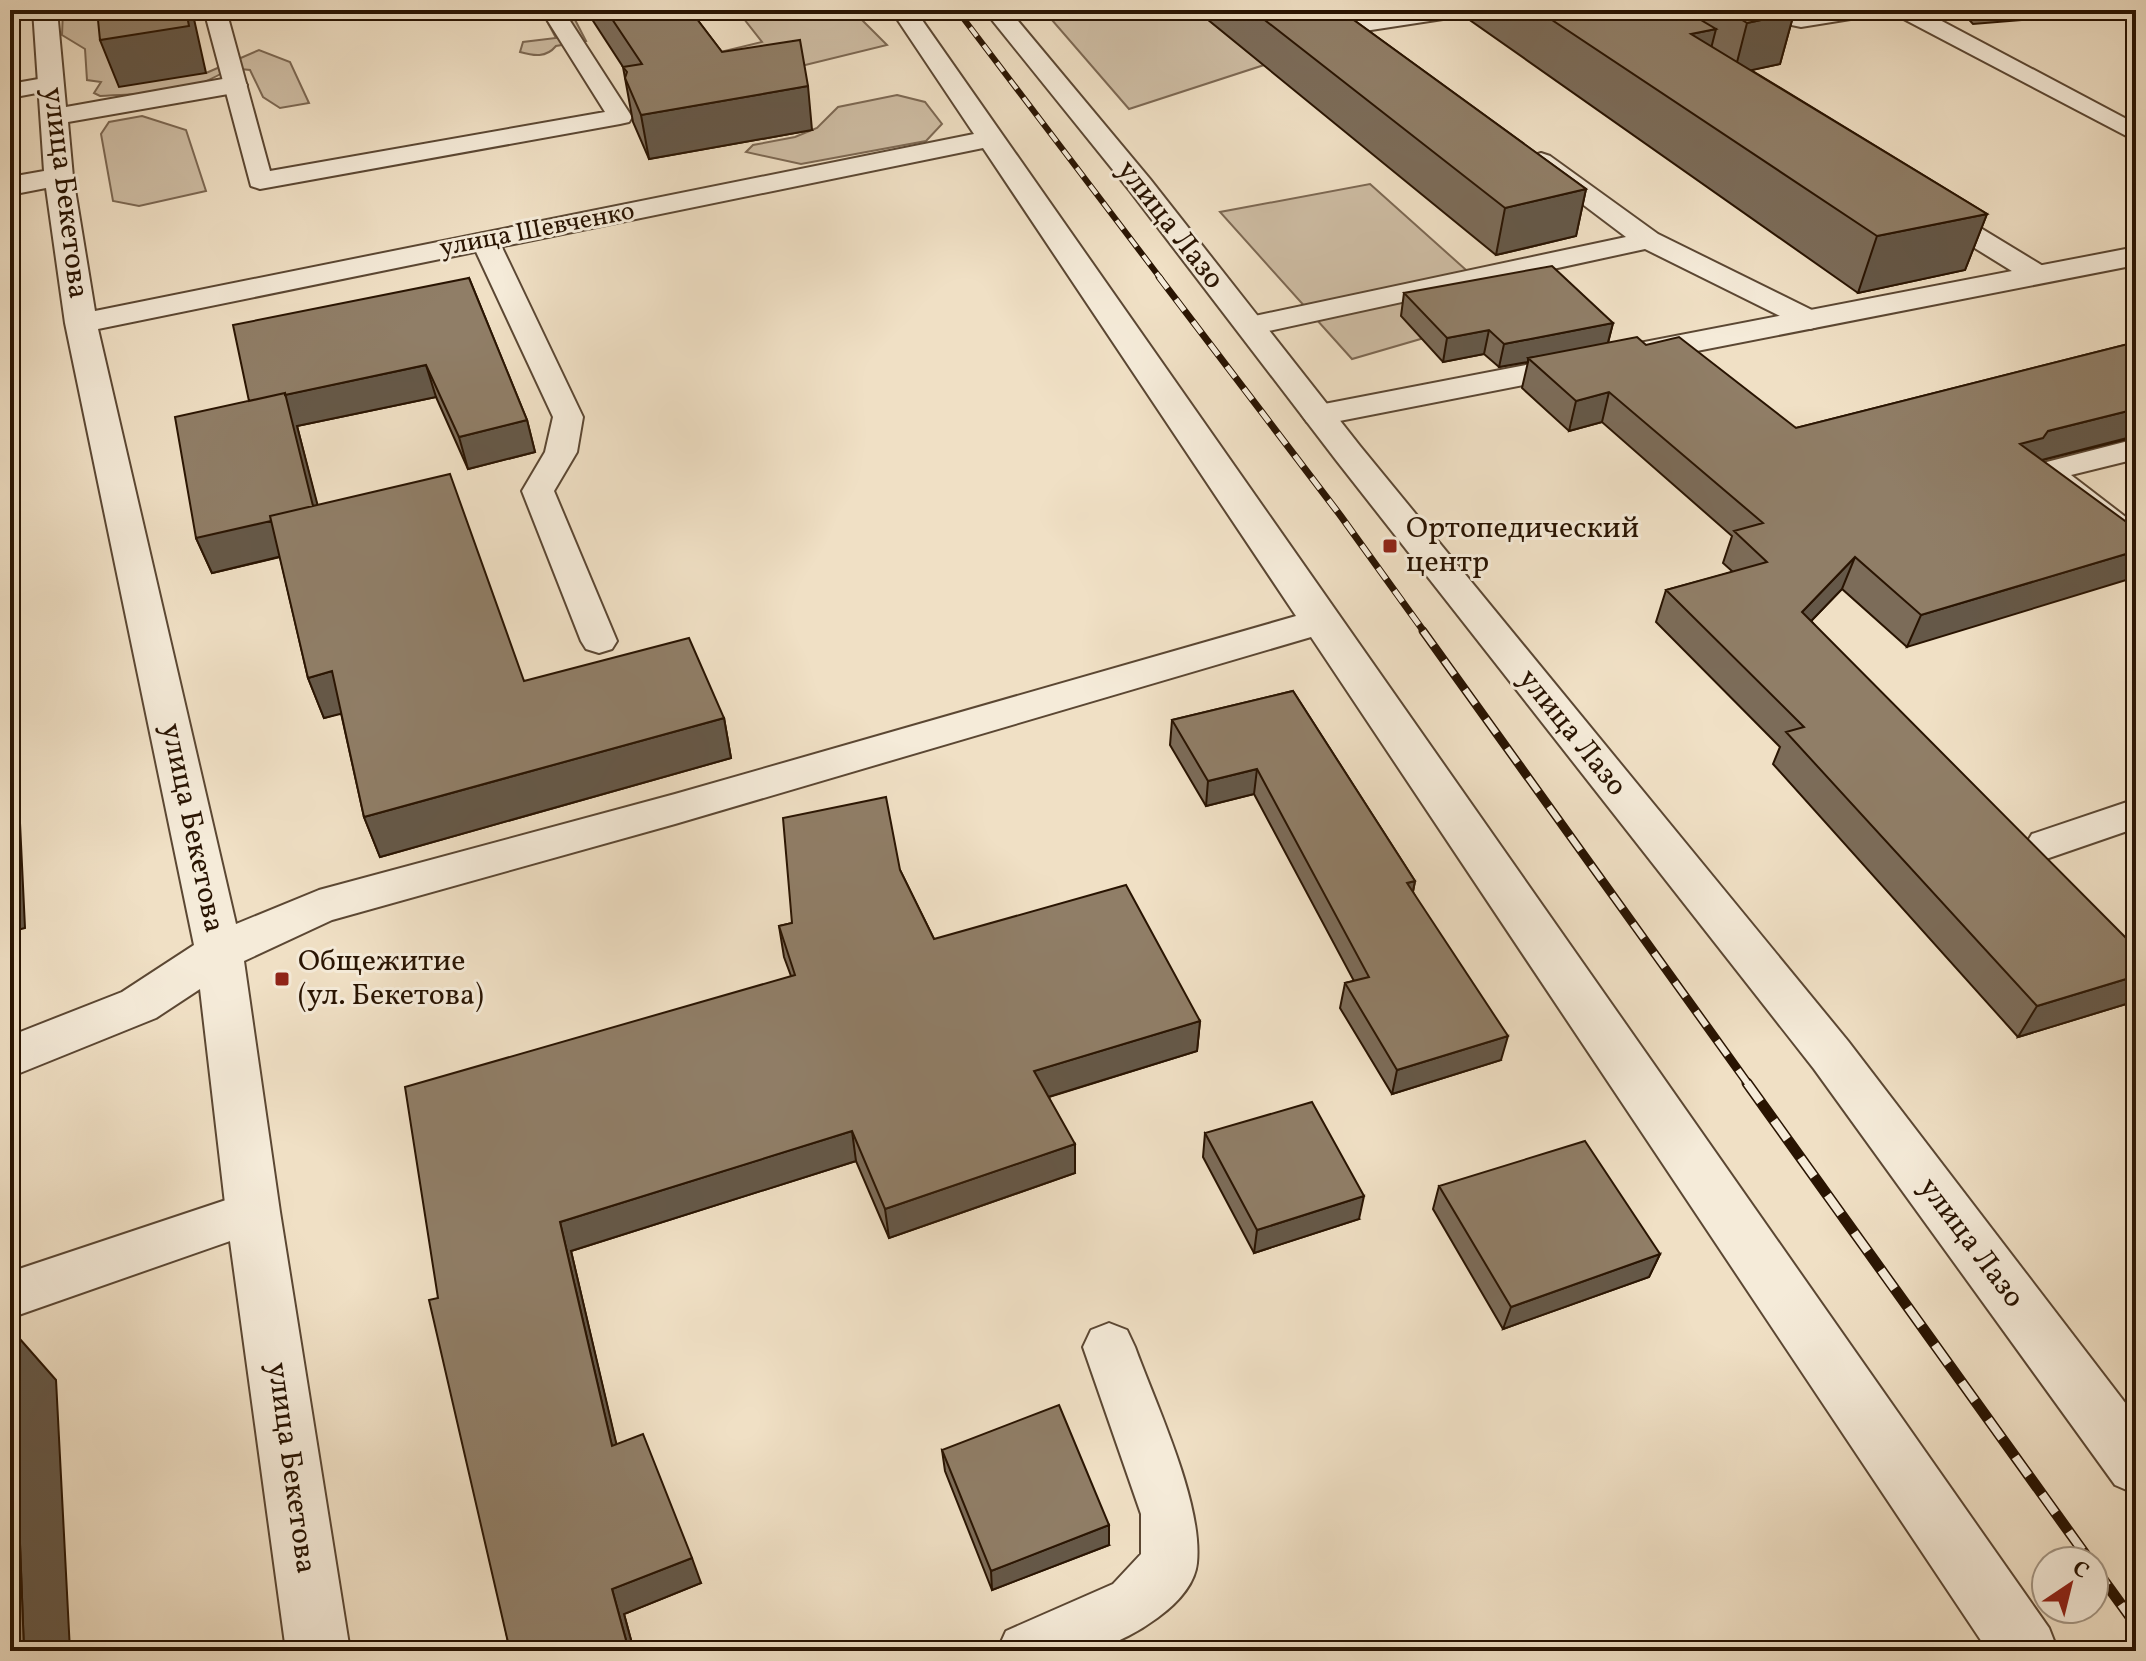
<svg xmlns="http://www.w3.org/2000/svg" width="2146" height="1661" font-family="Vollkorn,serif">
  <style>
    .green { fill: #cebda4; stroke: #7c6853; stroke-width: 2 }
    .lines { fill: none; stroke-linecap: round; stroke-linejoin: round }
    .service-casing { stroke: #5b4733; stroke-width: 4 }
    .minor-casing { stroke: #5b4733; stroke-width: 4 }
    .tertiary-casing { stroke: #5b4733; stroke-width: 4 }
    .service { fill: #f5ebd9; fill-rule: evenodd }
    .minor { fill: #f5ebd9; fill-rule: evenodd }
    .tertiary { fill: #f5ebd9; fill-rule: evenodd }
    .rail-far3-casing { stroke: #291402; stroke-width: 6 }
    .rail-far2-casing { stroke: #291402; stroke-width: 7 }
    .rail-far1-casing { stroke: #291402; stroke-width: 9 }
    .rail-casing { stroke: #291402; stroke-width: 11 }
    .rail-far3 { stroke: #f5ebd9; stroke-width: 4; stroke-dasharray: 11; stroke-linecap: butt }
    .rail-far2 { stroke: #f5ebd9; stroke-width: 5; stroke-dasharray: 14; stroke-linecap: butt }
    .rail-far1 { stroke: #f5ebd9; stroke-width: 6; stroke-dasharray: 18; stroke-linecap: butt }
    .rail { stroke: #f5ebd9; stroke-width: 8; stroke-dasharray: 23; stroke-linecap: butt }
    .wall { fill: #7c6c59; stroke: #291402; stroke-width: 2 }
    .shaded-wall { fill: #655848; stroke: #291402; stroke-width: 2 }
    .building { fill: #907e67; stroke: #291402; stroke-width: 2 }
    .poi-dot { fill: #8f2418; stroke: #f5ebd9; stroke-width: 3 }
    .labels { text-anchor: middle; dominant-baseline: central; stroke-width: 6; stroke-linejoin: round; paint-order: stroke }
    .far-street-label { font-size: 26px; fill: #291402; stroke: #f5ebd9 }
    .street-label { font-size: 30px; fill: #291402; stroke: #f5ebd9 }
    .poi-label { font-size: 30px; fill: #291402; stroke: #f5ebd9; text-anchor: start }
  </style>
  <rect width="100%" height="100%" fill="#f0e0c5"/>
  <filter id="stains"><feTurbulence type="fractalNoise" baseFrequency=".0025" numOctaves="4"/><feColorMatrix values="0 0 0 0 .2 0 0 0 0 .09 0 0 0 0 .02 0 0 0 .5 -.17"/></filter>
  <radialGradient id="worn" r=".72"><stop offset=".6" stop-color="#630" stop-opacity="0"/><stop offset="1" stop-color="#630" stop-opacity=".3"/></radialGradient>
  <path class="green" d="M 63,10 L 109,10 L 206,73 L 259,50 L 290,62 L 309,103 L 280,108 L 263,97 L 250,70 L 230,68 C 186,98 150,92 100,96 L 94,93 L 101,82 L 87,80 L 85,49 L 62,35 Z
    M 541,10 L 570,10 L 586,41 L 556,46 C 546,58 534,56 520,52 L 523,42 L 556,38 Z
    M 737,10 L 852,10 L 887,45 L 793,68 L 646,70 L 762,42 Z
    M 1048,10 L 1136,10 L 1143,17 L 1196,10 L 1264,65 L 1129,109 L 1045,12 Z
    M 897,95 L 925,102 L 942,124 L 926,141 L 801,164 L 746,152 L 753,145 L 795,137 L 817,128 L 838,107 Z
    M 142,116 L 186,130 L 206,191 L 139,206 L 113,201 L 101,134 L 109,122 Z
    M 1370,184 L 1513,312 L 1352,359 L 1220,212 Z"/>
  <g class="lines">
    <defs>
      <path id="service" d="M 204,10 L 226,10 L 270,171 L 605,112 L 541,10 L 563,10 L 632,117 L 629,122 L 620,124 L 260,189 L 251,186 Z
        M 1328,10 L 1353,10 L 1363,18 L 1412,10 L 1467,10 L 1456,17 L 1358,32 L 1350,30 Z
        M 1740,10 L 1801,13 L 1874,10 L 1863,17 L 1801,27 L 1743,15 Z
        M 1893,10 L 1921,10 L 2136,124 L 2136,141 L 1896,15 Z
        M 50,77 L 58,79 L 62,84 L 58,89 L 10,98 L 10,84 Z
        M 1541,153 L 1550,156 L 1658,234 L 1820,314 L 1824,320 L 1820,326 L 1810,329 L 1800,326 L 1645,249 L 1250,335 L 1240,332 L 1235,326 L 1240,320 L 1250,317 L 1626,237 L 1532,166 L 1528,161 L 1532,156 Z
        M 1932,202 L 1941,204 L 2048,269 L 2052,275 L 2048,281 L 2038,283 L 2028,281 L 1923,216 L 1919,210 L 1923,204 Z
        M 485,233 L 495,235 L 499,241 L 583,417 L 577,452 L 554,491 L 617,641 L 612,649 L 599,653 L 586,649 L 581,641 L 522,491 L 545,452 L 553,417 L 471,241 L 475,235 Z
        M 2136,439 L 2136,459 L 2071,475 L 2136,525 L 2136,551 L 2124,548 L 2030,472 L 2035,465 Z
        M 2136,799 L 2136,828 L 2046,859 L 2032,854 L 2026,844 L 2032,834 Z
        M 253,1191 L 270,1197 L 277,1212 L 270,1227 L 10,1318 L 10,1272 Z
        M 1109,1323 L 1127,1330 L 1135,1347 C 1156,1405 1203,1503 1197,1563 C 1193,1604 1130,1639 1095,1650 C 1074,1656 1022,1651 997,1651 L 1006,1631 L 1113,1584 L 1141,1554 L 1141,1514 L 1083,1347 L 1091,1330 Z"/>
      <path id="minor" d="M 33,10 L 57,10 L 66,107 L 234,77 L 243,79 L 247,85 L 243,91 L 234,93 L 68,122 L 73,177 L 95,311 L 974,134 L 891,10 L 915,10 L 2049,1628 L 2058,1651 L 1988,1651 L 1311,637 L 675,824 L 332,920 L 244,961 L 280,1212 L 350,1651 L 286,1651 L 226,1212 L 200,989 L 156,1018 L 10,1077 L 10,1036 L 122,992 L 194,945 L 65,323 L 46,188 L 10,195 L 10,177 L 44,171 ZM 983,148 L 1296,616 L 675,794 L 319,890 L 236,924 L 98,329 Z
        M 2136,247 L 2136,265 L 1319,425 L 1307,422 L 1302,415 L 1307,408 L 1319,405 Z"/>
      <path id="tertiary" d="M 984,10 L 1009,10 L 1150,179 L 1360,446 L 1848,1041 L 2136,1417 L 2136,1494 L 2115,1485 L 1814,1069 L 1336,460 L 1130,191 Z"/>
    </defs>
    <use href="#service" class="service-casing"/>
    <use href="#minor" class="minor-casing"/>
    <use href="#tertiary" class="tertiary-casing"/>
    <use href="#service" class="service"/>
    <use href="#minor" class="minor"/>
    <use href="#tertiary" class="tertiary"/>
    <defs>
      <path id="rail-far3" d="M 957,10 L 1161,279"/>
      <path id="rail-far2" d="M 1159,277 L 1340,515 L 1425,633"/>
      <path id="rail-far1" d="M 1423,631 L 1749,1085"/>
      <path id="rail" d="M 1747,1083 L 2090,1561
        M 2094,1567 L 2136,1625"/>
    </defs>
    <use href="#rail-far3" class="rail-far3-casing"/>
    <use href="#rail-far2" class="rail-far2-casing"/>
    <use href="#rail-far1" class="rail-far1-casing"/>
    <use href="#rail" class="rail-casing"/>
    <use href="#rail-far3" class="rail-far3"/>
    <use href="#rail-far2" class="rail-far2"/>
    <use href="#rail-far1" class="rail-far1"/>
    <use href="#rail" class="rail"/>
  </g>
  <path class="wall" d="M 586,10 L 690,10 L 722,52 L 812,130 L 649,159 L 633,122 L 623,67 Z
    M 1196,10 L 1340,10 L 1586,189 L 1576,236 L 1496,255 Z
    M 1465,10 L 1789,10 L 1794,13 L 1780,64 L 1751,70 L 1987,214 L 1965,270 L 1858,293 L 1464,16 Z
    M 1960,10 L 2051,10 L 2048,18 L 1973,24 Z
    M 469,278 L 527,420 L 535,452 L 468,469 L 436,397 L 297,426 L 317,505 L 524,681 L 724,718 L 731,758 L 380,857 L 364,817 L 341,713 L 324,718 L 308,678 L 280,557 L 212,573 L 196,538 L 249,401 Z
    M 1404,293 L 1613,323 L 1608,343 L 1646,345 L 1796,428 L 2136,342 L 2136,437 L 2042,460 L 1907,647 L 1842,589 L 1811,621 L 2136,1001 L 2018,1037 L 1773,764 L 1780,747 L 1656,622 L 1666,590 L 1733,572 L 1723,563 L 1732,536 L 1602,422 L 1569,431 L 1522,388 L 1528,362 L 1499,367 L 1484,354 L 1443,362 L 1401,316 Z
    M 1293,691 L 1415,881 L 1413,892 L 1501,1060 L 1392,1094 L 1340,1008 L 1345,983 L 1354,981 L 1254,794 L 1206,806 L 1170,745 L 1172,720 Z
    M 900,870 L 934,939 L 1200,1021 L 1197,1051 L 1049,1097 L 1075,1173 L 889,1238 L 856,1161 L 571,1251 L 616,1444 L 701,1583 L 624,1614 L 634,1651 L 510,1651 L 438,1298 L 791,976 L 784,957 L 779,926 L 792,923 Z
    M 1205,1133 L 1359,1219 L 1254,1253 L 1203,1157 Z
    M 1439,1186 L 1660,1254 L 1649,1277 L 1503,1329 L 1433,1209 Z
    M 942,1450 L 1109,1545 L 992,1590 L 945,1471 Z"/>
  <path class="shaded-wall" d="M 186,10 L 192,10 L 206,73 L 119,87 L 100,40 Z
    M 1794,13 L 1780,64 L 1734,74 L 1747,23 Z
    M 1716,29 L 1703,80 L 1691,34 Z
    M 808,86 L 812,130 L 649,159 L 641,115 Z
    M 1586,189 L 1576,236 L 1496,255 L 1505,208 Z
    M 1987,214 L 1965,270 L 1858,293 L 1877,236 Z
    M 1613,323 L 1607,346 L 1528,358 L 1528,362 L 1499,367 L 1504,344 Z
    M 1489,330 L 1484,354 L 1443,362 L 1447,338 Z
    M 426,365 L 436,397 L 297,426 L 328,545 L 212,573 L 196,538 L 250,402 Z
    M 1609,392 L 1602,422 L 1569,431 L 1576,401 Z
    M 2136,409 L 2135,436 L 2034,462 L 2020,444 L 2048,431 Z
    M 527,420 L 535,452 L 468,469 L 459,437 Z
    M 2136,551 L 2136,577 L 1907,647 L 1921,615 Z
    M 1855,557 L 1842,589 L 1790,643 L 1802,612 Z
    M 332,671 L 348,712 L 324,718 L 308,678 Z
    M 724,718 L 731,758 L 380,857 L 364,817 Z
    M 10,748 L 17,760 L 25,928 L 10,932 Z
    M 1257,769 L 1254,794 L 1206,806 L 1208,781 Z
    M 1415,881 L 1410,906 L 1407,883 Z
    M 2136,976 L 2136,1001 L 2018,1037 L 2037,1006 Z
    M 1200,1021 L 1197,1051 L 1035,1101 L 1034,1071 Z
    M 1508,1036 L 1501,1060 L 1392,1094 L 1397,1070 Z
    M 852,1131 L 856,1161 L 571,1251 L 623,1472 L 612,1446 L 560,1222 Z
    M 1075,1144 L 1075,1173 L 889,1238 L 885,1209 Z
    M 1364,1196 L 1359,1219 L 1254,1253 L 1257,1230 Z
    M 1660,1254 L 1649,1277 L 1503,1329 L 1511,1307 Z
    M 12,1330 L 56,1380 L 70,1651 L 24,1651 Z
    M 1109,1525 L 1109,1545 L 992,1590 L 991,1571 Z
    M 692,1558 L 701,1583 L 624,1614 L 634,1651 L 629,1651 L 612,1589 Z"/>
  <path class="building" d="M 97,10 L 186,10 L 189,26 L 100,40 Z
    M 606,10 L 690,10 L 722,52 L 800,40 L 808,86 L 641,115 L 625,78 L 627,72 L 623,67 L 642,64 Z
    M 1252,10 L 1340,10 L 1586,189 L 1505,208 Z
    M 1537,10 L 1684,10 L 1716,29 L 1691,34 L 1987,214 L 1877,236 Z
    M 1726,10 L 1789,10 L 1794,13 L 1747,23 Z
    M 1552,266 L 1613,323 L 1504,344 L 1489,330 L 1447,338 L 1404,293 Z
    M 469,278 L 527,420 L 459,437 L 426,365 L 285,395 L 285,393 L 249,401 L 233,325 Z
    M 1637,337 L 1646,345 L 1679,337 L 1796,428 L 2136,342 L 2136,409 L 2048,431 L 2043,438 L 2020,444 L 2136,529 L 2136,551 L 1921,615 L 1855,557 L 1802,612 L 2136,948 L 2136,976 L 2037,1006 L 1786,732 L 1804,727 L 1666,590 L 1767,562 L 1734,531 L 1763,523 L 1609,392 L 1576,401 L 1528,358 Z
    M 285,393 L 313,506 L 270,516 L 271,521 L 196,538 L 175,417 Z
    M 450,474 L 524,681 L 689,638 L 724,718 L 364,817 L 332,671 L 308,678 L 270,516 Z
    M 1293,691 L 1415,881 L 1407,883 L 1508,1036 L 1397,1070 L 1345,983 L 1369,977 L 1257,769 L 1208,781 L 1172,720 Z
    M 886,797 L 900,870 L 934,939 L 1126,885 L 1200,1021 L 1034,1071 L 1075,1144 L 885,1209 L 852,1131 L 560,1222 L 612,1446 L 643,1434 L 692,1558 L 612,1589 L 629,1651 L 510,1651 L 429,1300 L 438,1298 L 405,1087 L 795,975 L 779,926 L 792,923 L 783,818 Z
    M 1312,1102 L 1364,1196 L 1257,1230 L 1205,1133 Z
    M 1585,1141 L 1660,1254 L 1511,1307 L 1439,1186 Z
    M 12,1330 L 24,1651 L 10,1651 L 10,1331 Z
    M 1059,1405 L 1109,1525 L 991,1571 L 942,1450 Z"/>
  <g class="poi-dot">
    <rect x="1382" y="538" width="16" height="16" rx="4"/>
    <rect x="274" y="971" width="16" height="16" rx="4"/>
  </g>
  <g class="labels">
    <g class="far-street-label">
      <text transform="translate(537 230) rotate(-11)">улица Шевченко</text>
    </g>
    <g class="street-label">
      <text transform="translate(65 193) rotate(83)">улица Бекетова</text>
      <text transform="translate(1170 225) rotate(52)">улица Лазо</text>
      <text transform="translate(1572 733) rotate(51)">улица Лазо</text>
      <text transform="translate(192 828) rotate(78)">улица Бекетова</text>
      <text transform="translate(1971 1243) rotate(53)">улица Лазо</text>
      <text transform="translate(291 1468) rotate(82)">улица Бекетова</text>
    </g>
    <g class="poi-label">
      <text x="1406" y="529">Ортопедический<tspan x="1406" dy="34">центр</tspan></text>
      <text x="298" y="962">Общежитие<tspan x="298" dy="34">(ул. Бекетова)</tspan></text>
    </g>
  </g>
  <rect width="2146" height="1661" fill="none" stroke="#f0e0c5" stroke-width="40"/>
  <rect x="12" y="12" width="2122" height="1637" fill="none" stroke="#291402" stroke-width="4"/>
  <rect x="20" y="20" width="2106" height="1621" fill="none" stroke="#291402" stroke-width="2"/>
  <g transform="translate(2070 1585) rotate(35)"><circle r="38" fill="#f5ebd9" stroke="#a39583" stroke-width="2"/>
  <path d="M0-6L14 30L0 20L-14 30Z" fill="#8f2418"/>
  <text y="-12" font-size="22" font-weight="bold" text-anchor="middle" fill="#291402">С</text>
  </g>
  <rect width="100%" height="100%" filter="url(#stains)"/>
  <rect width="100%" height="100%" fill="url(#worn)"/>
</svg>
